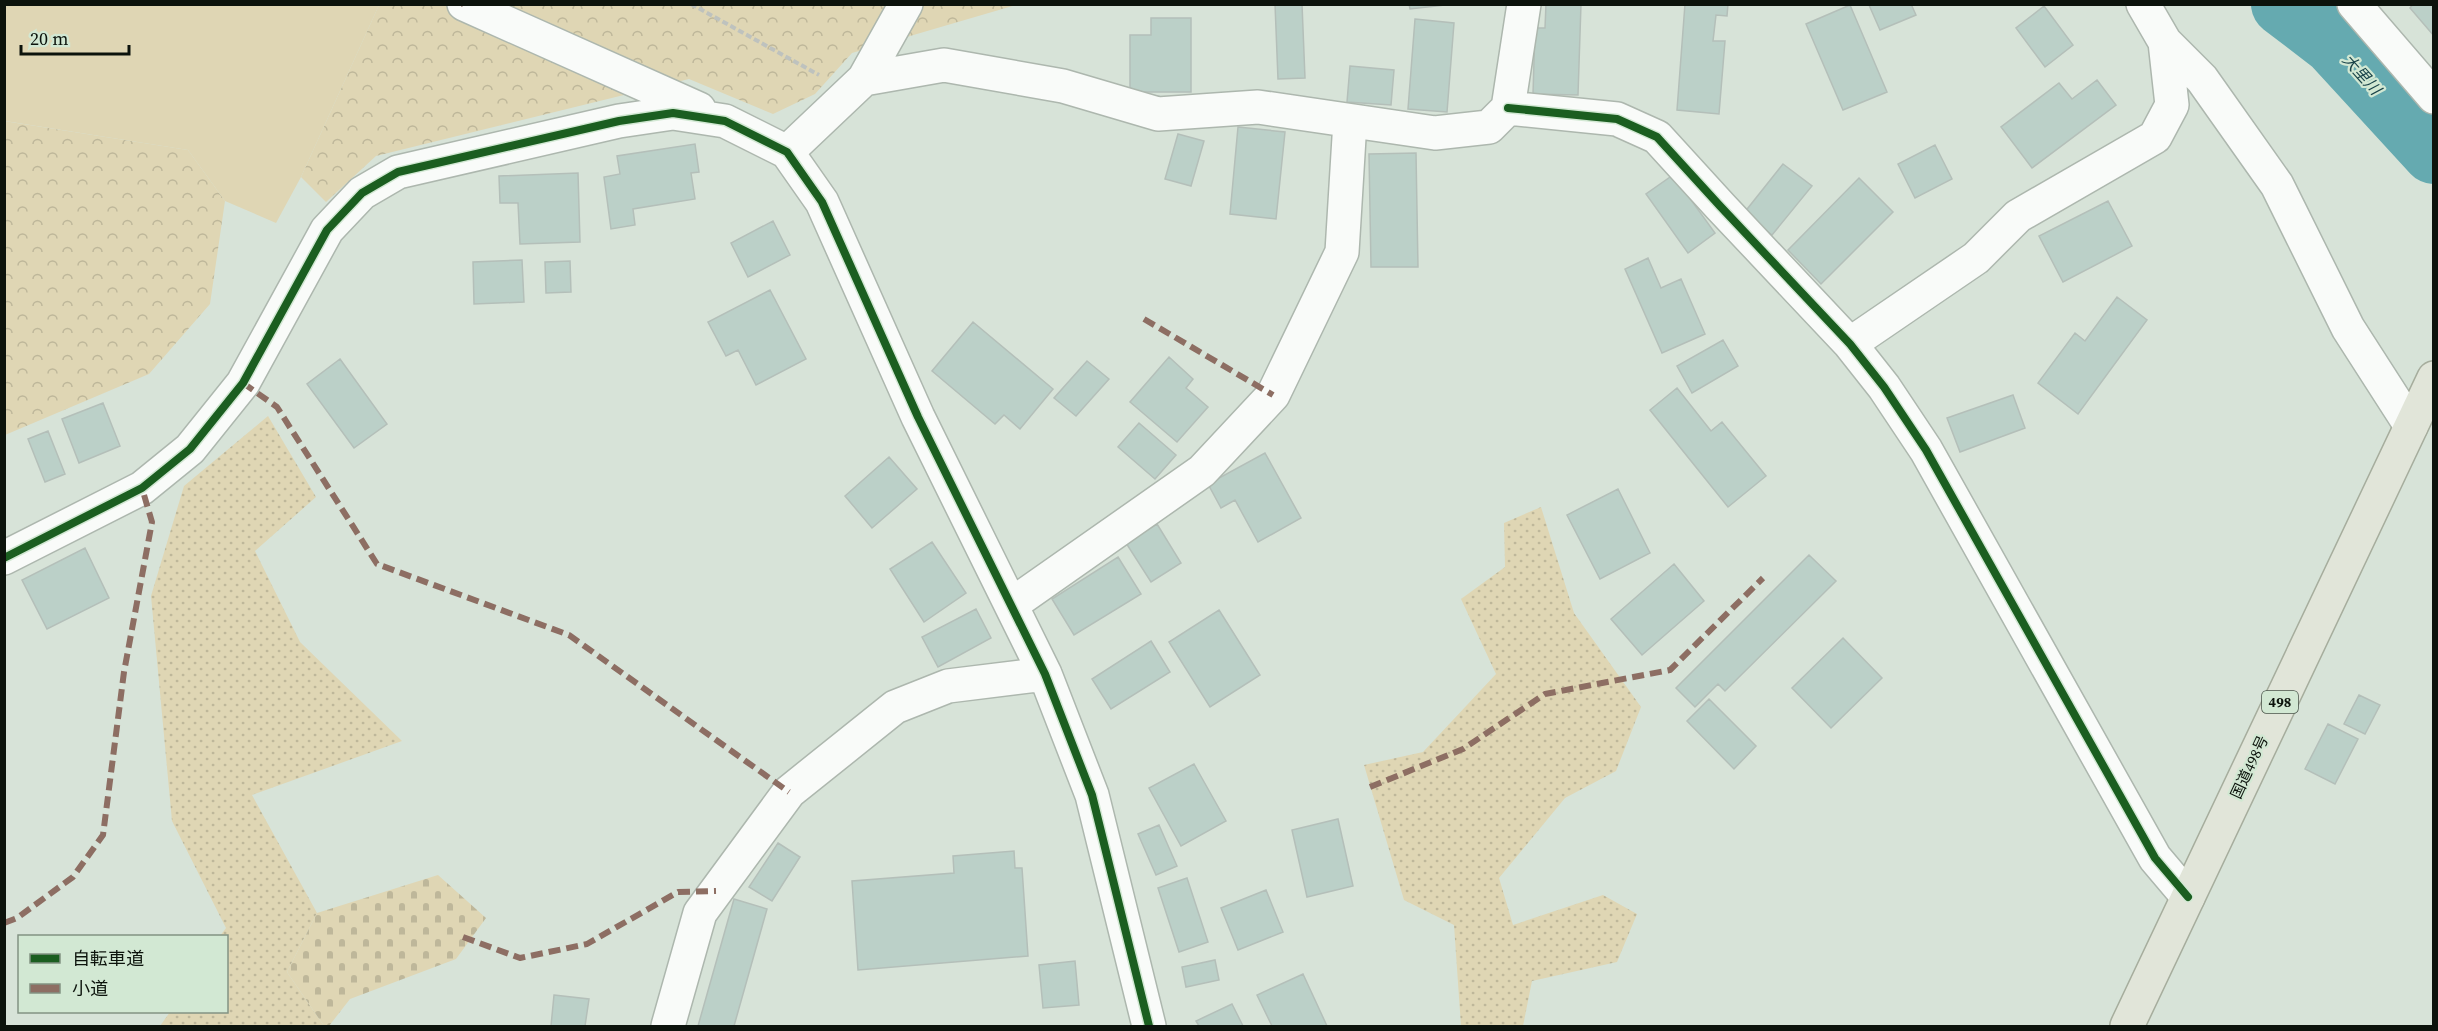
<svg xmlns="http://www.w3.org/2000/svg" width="2438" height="1031" font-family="'Source Serif 4','Noto Sans JP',serif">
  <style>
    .grass { fill: url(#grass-dots) }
    .forest { fill: url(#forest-crowns) }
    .cemetery { fill: url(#cemetery-stones) }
    .green { fill: #dfd6b4 }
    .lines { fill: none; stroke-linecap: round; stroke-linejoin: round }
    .river { stroke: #65aab0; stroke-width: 64 }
    .building { fill: #bbd0c8; stroke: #b4bfb9; stroke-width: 1.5 }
    .minor-casing { stroke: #adb7ae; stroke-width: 36 }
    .highway-casing { stroke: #a6ad9d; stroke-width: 36 }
    .path { stroke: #bec2be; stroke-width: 4; stroke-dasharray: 6 3; stroke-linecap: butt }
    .minor { stroke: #f9fbf9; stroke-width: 33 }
    .highway { stroke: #e1e5d9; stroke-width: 33 }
    .quiet { stroke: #8d6e63; stroke-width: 6; stroke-dasharray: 12 6; stroke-linecap: butt }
    .cycleway-casing { stroke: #d2e8d3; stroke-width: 11 }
    .cycleway { stroke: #1b5e20; stroke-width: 8 }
    .labels { text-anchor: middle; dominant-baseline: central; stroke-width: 4.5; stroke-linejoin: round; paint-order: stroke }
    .shield { fill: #d2e8d3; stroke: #475348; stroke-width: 1.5 }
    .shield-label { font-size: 14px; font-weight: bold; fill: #0c130c }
    .street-label { font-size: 15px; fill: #0c130c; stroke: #d2e8d3 }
    .water-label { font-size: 16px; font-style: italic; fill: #194349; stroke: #d2e8d3 }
  </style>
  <defs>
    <pattern id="grass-dots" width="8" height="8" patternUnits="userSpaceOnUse" patternTransform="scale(1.5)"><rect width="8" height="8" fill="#dfd6b4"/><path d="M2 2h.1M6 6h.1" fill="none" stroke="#beb79a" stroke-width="1.8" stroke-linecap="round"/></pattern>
    <pattern id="forest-crowns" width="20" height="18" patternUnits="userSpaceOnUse" patternTransform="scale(1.5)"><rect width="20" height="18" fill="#dfd6b4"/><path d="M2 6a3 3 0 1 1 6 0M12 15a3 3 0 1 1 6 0" fill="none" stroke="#beb79a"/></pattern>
    <pattern id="cemetery-stones" width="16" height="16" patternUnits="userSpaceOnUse" patternTransform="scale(1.5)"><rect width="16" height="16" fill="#dfd6b4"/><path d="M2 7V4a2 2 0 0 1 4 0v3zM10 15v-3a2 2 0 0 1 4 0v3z" fill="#beb79a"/></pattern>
  </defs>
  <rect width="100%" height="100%" fill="#d7e3d8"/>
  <path class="grass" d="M 268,416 L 316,497 L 255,551 L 300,642 L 402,741 L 252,795 L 317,913 L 287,972 L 324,1026 L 160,1026 L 170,1012 L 226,1012 L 226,936 L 220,936 L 226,928 L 172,821 L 151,596 L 184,486 Z
    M 1541,507 L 1574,613 L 1641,707 L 1616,771 L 1565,798 L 1499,878 L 1513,925 L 1603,895 L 1637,914 L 1617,962 L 1532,981 L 1523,1026 L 1461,1026 L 1454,925 L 1404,900 L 1364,765 L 1423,752 L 1496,674 L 1461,599 L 1505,567 L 1504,523 Z"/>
  <path class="forest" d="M 379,5 L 1016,5 L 852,53 L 815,94 L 773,114 L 689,79 L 376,156 L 326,202 L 301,177 Z
    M 4,121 L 188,150 L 225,201 L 210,304 L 149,374 L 5,435 Z"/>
  <path class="cemetery" d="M 438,875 L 486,918 L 456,959 L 350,999 L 329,1026 L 324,1026 L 287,972 L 317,913 Z"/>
  <path class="green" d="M 4,5 L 5,4 L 379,5 L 301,177 L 276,223 L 225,201 L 188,150 L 5,121 Z"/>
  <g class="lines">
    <path class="river" d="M 2283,4 L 2334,43 L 2434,152"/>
  </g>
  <path class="building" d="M 1275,4 L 1302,4 L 1305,78 L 1278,79 Z
    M 1409,4 L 1454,4 L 1410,9 Z
    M 1546,4 L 1581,4 L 1578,95 L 1533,94 L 1535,28 L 1545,28 Z
    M 1685,4 L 1728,4 L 1727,16 L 1716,15 L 1713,41 L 1725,41 L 1719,114 L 1677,110 Z
    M 1911,4 L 1916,15 L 1880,30 L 1869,5 Z
    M 2413,4 L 2434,4 L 2434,36 L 2410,8 Z
    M 1850,5 L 1887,92 L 1843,110 L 1806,24 Z
    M 2044,6 L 2073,45 L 2045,67 L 2016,28 Z
    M 1151,18 L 1191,18 L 1191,92 L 1130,92 L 1130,35 L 1151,35 Z
    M 1415,19 L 1454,23 L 1447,112 L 1408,109 Z
    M 1350,66 L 1394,70 L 1391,105 L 1347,102 Z
    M 2097,80 L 2116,105 L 2032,168 L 2001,127 L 2059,83 L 2072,99 Z
    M 1238,127 L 1285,132 L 1276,219 L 1230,214 Z
    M 1178,134 L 1204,141 L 1191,186 L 1165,179 Z
    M 695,144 L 699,172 L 691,173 L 695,199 L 633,209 L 635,225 L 611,229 L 604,177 L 620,174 L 617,156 Z
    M 1935,145 L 1952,179 L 1915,198 L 1898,164 Z
    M 1416,153 L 1418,267 L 1371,267 L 1369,154 Z
    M 1783,164 L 1812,186 L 1772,235 L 1744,213 Z
    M 578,173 L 580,242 L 520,244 L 518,203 L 500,203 L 499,176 Z
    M 1673,175 L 1715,233 L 1688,253 L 1646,194 Z
    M 1859,178 L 1893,212 L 1821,284 L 1788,250 Z
    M 2108,201 L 2132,246 L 2063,282 L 2039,236 Z
    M 773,221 L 790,255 L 748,277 L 731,243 Z
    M 1648,258 L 1661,288 L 1681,279 L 1705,334 L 1662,353 L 1625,269 Z
    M 522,260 L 524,302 L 474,304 L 473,262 Z
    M 570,261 L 571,292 L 546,293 L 545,262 Z
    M 770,290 L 806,359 L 756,385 L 738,350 L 726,356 L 708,322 Z
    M 2117,297 L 2147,320 L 2078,414 L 2038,383 L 2075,333 L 2085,341 Z
    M 973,322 L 1053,389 L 1020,429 L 1004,415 L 995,424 L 932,371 Z
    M 1723,340 L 1738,366 L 1692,393 L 1677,366 Z
    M 1169,357 L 1193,379 L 1186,388 L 1208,407 L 1177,442 L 1130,402 Z
    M 340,359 L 387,424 L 354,448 L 307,384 Z
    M 1087,361 L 1109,379 L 1076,416 L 1054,398 Z
    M 1677,388 L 1711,431 L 1722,422 L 1766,476 L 1728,507 L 1650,410 Z
    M 2013,395 L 2025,428 L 1960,452 L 1947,418 Z
    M 103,403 L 120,446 L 79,463 L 62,419 Z
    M 1139,423 L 1176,455 L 1155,479 L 1118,447 Z
    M 48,431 L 65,474 L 45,482 L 28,439 Z
    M 1265,453 L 1301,518 L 1258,542 L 1235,500 L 1221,508 L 1208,484 Z
    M 889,457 L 917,489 L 872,528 L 845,496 Z
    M 1618,489 L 1650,553 L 1600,579 L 1567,515 Z
    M 1157,524 L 1181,563 L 1151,582 L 1126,543 Z
    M 932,542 L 966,593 L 924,622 L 890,569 Z
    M 85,548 L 109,598 L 47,629 L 22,580 Z
    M 1809,555 L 1836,581 L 1725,691 L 1718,684 L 1695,707 L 1676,688 Z
    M 1118,557 L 1141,594 L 1074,635 L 1052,599 Z
    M 1674,564 L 1704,601 L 1642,655 L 1611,619 Z
    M 976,609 L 991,638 L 938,667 L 922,637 Z
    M 1219,610 L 1260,675 L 1210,707 L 1169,642 Z
    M 1843,638 L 1882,678 L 1831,728 L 1792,688 Z
    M 1151,641 L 1170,672 L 1111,709 L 1092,679 Z
    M 2359,695 L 2380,705 L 2365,734 L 2344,724 Z
    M 1709,699 L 1756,746 L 1734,769 L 1687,721 Z
    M 2328,724 L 2358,739 L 2335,784 L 2305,769 Z
    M 1194,764 L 1226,821 L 1181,846 L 1149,788 Z
    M 1338,819 L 1353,886 L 1307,897 L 1292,830 Z
    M 1159,825 L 1177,866 L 1156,875 L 1138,834 Z
    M 778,843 L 800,857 L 772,901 L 749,887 Z
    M 1014,851 L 1015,868 L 1022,868 L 1028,956 L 858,970 L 852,881 L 954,873 L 953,856 Z
    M 1187,878 L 1208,942 L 1179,952 L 1158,888 Z
    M 1266,890 L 1283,932 L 1238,950 L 1221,908 Z
    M 734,899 L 767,909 L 734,1026 L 698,1026 Z
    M 1215,960 L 1219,980 L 1186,987 L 1182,967 Z
    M 1075,961 L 1079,1005 L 1043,1008 L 1039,965 Z
    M 1303,974 L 1327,1026 L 1272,1026 L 1257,995 Z
    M 554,995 L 589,999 L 585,1026 L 551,1026 Z
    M 1232,1004 L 1243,1026 L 1199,1026 L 1196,1021 Z"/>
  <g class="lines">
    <defs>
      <path id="minor" d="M 464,4 L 699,109
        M 2143,4 L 2165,42 L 2202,79 L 2277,185 L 2348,328 L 2411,426
        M 2354,4 L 2434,97
        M 864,79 L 944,65 L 1063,86 L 1158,114 L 1258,107 L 1435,133 L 1489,127 L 1508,108 L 1524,4
        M 1508,108 L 1617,119 L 1657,137 L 1720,206 L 1850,344 L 1884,387 L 1926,450 L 2155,858 L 2188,897
        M 787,152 L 864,79 L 906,4
        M 1850,344 L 1976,258 L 2018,216 L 2155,137 L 2172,105 L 2165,42
        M 4,558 L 142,488 L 190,449 L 243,383 L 327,230 L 362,193 L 398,172 L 619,121 L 673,113 L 725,121 L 787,152 L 822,202 L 918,417 L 1045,674 L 1092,795 L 1149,1026
        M 1011,605 L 1202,471 L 1273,395 L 1342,252 L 1350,121
        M 668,1026 L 700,913 L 789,792 L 895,707 L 948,686 L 1045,674"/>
      <path id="highway" d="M 2127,1026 L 2434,378"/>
    </defs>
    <use href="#minor" class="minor-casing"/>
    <use href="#highway" class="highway-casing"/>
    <path class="path" d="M 691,4 L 819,75"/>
    <use href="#minor" class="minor"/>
    <use href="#highway" class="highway"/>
    <path class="quiet" d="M 463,4 L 464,5
      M 1144,319 L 1273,395
      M 243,383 L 277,407 L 377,564 L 569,635 L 789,792
      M 1370,787 L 1463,749 L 1545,694 L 1670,670 L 1763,578
      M 4,923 L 17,918 L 73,877 L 103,835 L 124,672 L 152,522 L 142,488
      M 463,937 L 520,958 L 587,944 L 678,892 L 716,891"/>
    <defs>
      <path id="cycleway" d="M 1508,108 L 1617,119 L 1657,137 L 1720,206 L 1850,344 L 1884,387 L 1926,450 L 2155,858 L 2188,897
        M 4,558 L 142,488 L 190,449 L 243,383 L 327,230 L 362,193 L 398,172 L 619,121 L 673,113 L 725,121 L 787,152 L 822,202 L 918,417 L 1045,674 L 1092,795 L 1149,1026"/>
    </defs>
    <use href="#cycleway" class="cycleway-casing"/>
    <use href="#cycleway" class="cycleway"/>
  </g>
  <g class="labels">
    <rect class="shield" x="2262" y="691" width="36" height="22" rx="4.5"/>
    <g class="shield-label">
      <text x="2280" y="702">498</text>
    </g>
    <g class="street-label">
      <text transform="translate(2249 767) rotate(-65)">国道498号</text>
    </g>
    <g class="water-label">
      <text transform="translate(2362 74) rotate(48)">大里川</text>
    </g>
  </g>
  <rect width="2438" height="1031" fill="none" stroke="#0c130c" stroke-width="12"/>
  <rect x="18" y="935" width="210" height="78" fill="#d2e8d3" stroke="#839383" stroke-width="1.5"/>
  <rect x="30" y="954" width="30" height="9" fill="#1b5e20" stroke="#839383" stroke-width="1.5"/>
  <text x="72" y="965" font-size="18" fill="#0c130c">自転車道</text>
  <rect x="30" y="984" width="30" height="9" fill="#8d6e63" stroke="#839383" stroke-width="1.5"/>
  <text x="72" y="995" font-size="18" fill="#0c130c">小道</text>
  <path d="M21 45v9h108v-9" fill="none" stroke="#0c130c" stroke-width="3"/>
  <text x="30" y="45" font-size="18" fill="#0c130c" stroke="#d2e8d3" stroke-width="4.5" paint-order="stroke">20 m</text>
</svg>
